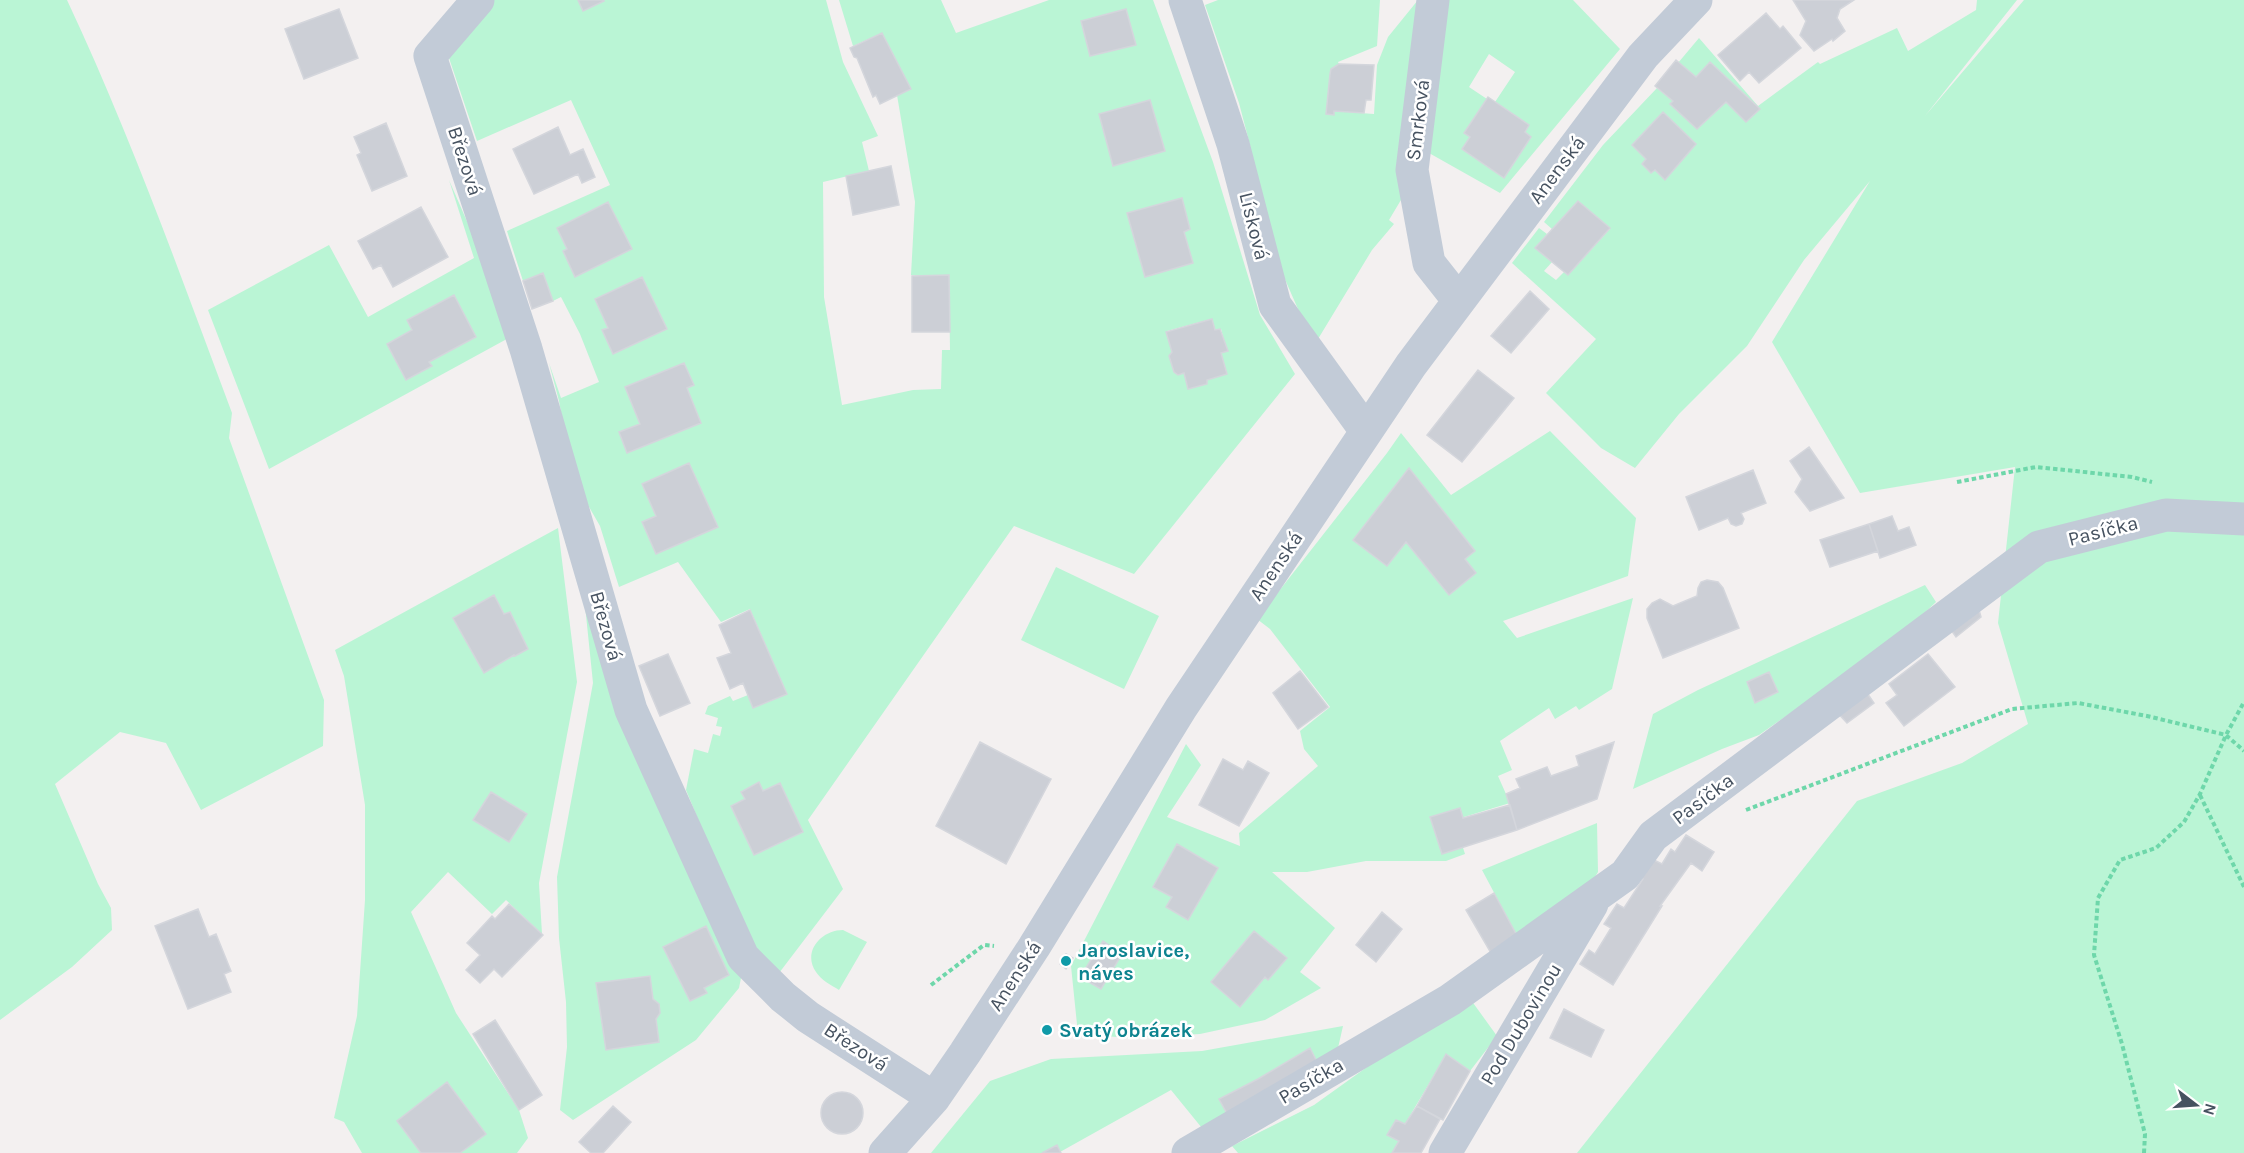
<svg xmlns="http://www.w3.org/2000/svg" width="2244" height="1153" font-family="Karla,sans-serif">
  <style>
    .green { fill: #baf5d5; fill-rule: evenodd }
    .building { fill: #cccfd6; stroke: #d4d6dc; stroke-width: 1.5 }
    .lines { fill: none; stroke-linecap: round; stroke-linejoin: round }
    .path { stroke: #6ed7aa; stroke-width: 4; stroke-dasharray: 4.5 3; stroke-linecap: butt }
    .minor { stroke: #c2cbd7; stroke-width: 33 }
    .culture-dot { fill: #0f9aa8; stroke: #fff; stroke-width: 2 }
    .labels { text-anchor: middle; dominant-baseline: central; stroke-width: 5; stroke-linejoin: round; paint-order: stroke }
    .street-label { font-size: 20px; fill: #465260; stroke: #fff }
    .culture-label { font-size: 20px; font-weight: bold; fill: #0d838f; stroke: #fff; text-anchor: start }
  </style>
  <rect width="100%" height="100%" fill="#f3f0f0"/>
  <path class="green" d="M 0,0 L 67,0 C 130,134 180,274 232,413 L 229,438 L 324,700 L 323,746 L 201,810 L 166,743 L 120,732 L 55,784 L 98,884 L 111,908 L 112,930 L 72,967 L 0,1020 Z
    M 492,0 L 826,0 L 843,62 L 878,136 L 862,142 L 869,171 L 823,182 L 824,297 L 842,405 L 913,390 L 941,389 L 942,350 L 950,350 L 949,276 L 911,275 L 915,202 L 897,95 L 910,89 L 882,33 L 853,46 L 839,0 L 941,0 L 956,33 L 1049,0 L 1153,0 L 1213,162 L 1260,315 L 1295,374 L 1134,574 L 1014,526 L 808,820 L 843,889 L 776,977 L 756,960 L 686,790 L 694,749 L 708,753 L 713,734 L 720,736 L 722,727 L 716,726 L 718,718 L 705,714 L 708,706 L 730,696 L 733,701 L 748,695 L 786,692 L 750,609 L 721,622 L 678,562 L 619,587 L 600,526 L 573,479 L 559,401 L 549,363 L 561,398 L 599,382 L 580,334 L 561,297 L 553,301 L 543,274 L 523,281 L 507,231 L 610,185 L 571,100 L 477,141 L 449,58 ZM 1211,319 L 1215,330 L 1221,329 L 1227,351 L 1221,353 L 1227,374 L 1207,380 L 1207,384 L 1188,389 L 1184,373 L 1178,375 L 1174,372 L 1169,356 L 1172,352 L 1167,331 Z
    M 1218,0 L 1380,0 L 1377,46 L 1338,62 L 1339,64 L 1331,69 L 1326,114 L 1334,115 L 1334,111 L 1374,114 L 1377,65 L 1388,37 L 1418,0 L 1573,0 L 1620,49 L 1500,193 L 1429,153 L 1389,220 L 1394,224 L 1372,250 L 1315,344 L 1312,341 L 1273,252 L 1250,145 L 1239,103 L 1205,5 ZM 1489,54 L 1515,72 L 1495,102 L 1529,125 L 1525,132 L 1531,137 L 1504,178 L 1462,149 L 1470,137 L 1464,133 L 1487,99 L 1469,87 Z
    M 1977,0 L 2017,0 L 1925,116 L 2024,0 L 2244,0 L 2244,1153 L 1577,1153 L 1857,801 L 1962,763 L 2028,724 L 1998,623 L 2015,467 L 1860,493 L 1772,342 L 1870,181 L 1804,260 L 1747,346 L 1679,414 L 1635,468 L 1601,448 L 1546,393 L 1596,339 L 1512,263 L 1539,228 L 1547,234 L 1535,248 L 1552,262 L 1544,271 L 1556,280 L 1564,272 L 1568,275 L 1610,229 L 1578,201 L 1552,229 L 1544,222 L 1603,145 L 1657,88 L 1673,101 L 1670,104 L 1697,129 L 1726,102 L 1746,122 L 1759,109 L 1696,77 L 1678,63 L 1699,38 L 1758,106 L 1818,62 L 1820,64 L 1897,28 L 1908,51 L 1976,10 Z
    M 449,180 L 516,334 L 269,469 L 208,310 L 329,245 L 368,317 L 474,258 Z
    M 1550,431 L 1636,518 L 1628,576 L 1503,621 L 1517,638 L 1633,598 L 1612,689 L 1579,710 L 1576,706 L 1555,719 L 1549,708 L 1500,741 L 1512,770 L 1498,776 L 1510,803 L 1454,820 L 1465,854 L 1446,861 L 1366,861 L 1307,872 L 1272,872 L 1335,928 L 1300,972 L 1321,988 L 1265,1020 L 1200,1034 L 1130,1038 L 1078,1034 L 1071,966 L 1186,744 L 1201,765 L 1167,817 L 1240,846 L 1239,833 L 1318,766 L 1304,749 L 1300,731 L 1330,707 L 1270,629 L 1257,619 L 1387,453 L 1401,433 L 1451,495 Z
    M 558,528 L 577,682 L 539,883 L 542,934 L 506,900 L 492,914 L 448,872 L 411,912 L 456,1013 L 519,1110 L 528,1138 L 517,1153 L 362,1153 L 344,1122 L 334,1118 L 357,1016 L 365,900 L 365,805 L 344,676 L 335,650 Z
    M 580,557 L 743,968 L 739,988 L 696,1040 L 573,1120 L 560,1110 L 567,1047 L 566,1002 L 559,938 L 557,877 L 593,683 Z
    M 1056,567 L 1159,616 L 1124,689 L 1021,640 Z
    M 1925,585 L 1936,602 L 1898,638 L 1759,735 L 1722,749 L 1633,789 L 1653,714 L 1698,690 Z
    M 1597,823 L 1598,872 L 1583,897 L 1522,945 L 1482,870 Z
    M 843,930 L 867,942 L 839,990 C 831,985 821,980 816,972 C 802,952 821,930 843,930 Z
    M 1471,1000 L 1497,1036 L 1470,1071 L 1446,1055 L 1405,1124 L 1396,1120 L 1388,1134 L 1399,1141 L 1392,1153 L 1238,1153 L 1232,1146 L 1314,1105 L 1409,1037 Z
    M 1343,1026 L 1338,1048 L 1319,1065 L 1310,1048 L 1258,1079 L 1219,1099 L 1231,1121 L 1206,1133 L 1171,1090 L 1060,1152 L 1057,1146 L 1042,1153 L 931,1153 L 990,1081 L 1051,1059 L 1202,1051 Z"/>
  <path class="building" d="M 578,0 L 603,0 L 604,1 L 583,11 Z
    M 1793,0 L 1854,0 L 1840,9 L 1837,18 L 1845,31 L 1833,41 L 1832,39 L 1814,51 L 1800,35 L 1806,21 Z
    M 339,9 L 358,58 L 304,79 L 285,29 Z
    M 1126,9 L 1136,45 L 1090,56 L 1081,21 Z
    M 1766,13 L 1780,29 L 1783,26 L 1801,48 L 1759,83 L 1749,72 L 1740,81 L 1718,55 Z
    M 882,33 L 911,89 L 880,104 L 876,95 L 873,97 L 857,58 L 854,57 L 850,48 Z
    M 1676,60 L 1696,77 L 1710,62 L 1760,109 L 1746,122 L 1726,102 L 1697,129 L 1670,104 L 1673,101 L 1655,86 Z
    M 1339,64 L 1374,65 L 1371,100 L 1366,100 L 1364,113 L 1334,111 L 1334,115 L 1326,114 L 1330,74 L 1331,69 Z
    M 1488,97 L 1529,125 L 1525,132 L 1531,137 L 1504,178 L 1462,149 L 1470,137 L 1464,133 Z
    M 1150,100 L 1165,151 L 1113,166 L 1099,114 Z
    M 1663,112 L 1696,144 L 1665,180 L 1655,170 L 1651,173 L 1642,164 L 1646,159 L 1632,145 Z
    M 386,123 L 407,176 L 372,191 L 357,155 L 361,153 L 354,137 Z
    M 558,127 L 570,155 L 583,149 L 595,177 L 582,183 L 578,174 L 534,194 L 513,149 Z
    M 891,166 L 899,205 L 853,215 L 846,176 Z
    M 1182,198 L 1190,229 L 1184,232 L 1193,263 L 1145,277 L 1127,213 Z
    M 1578,201 L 1610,228 L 1568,275 L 1535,248 Z
    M 608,202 L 632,249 L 575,277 L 563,251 L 567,249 L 557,228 Z
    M 421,207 L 448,257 L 393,287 L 381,265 L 373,269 L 358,241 Z
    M 543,273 L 553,301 L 532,309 L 523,281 Z
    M 949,275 L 950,332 L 912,332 L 912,276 Z
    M 642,277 L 667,329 L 613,354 L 602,330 L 608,328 L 595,299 Z
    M 1530,291 L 1549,309 L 1511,353 L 1491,336 Z
    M 454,295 L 476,337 L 429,362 L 432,366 L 406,380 L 387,344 L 412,330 L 407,320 Z
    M 1212,319 L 1215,330 L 1220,329 L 1228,351 L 1221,353 L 1227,374 L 1207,380 L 1207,384 L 1188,389 L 1184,373 L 1178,375 L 1174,372 L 1169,356 L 1172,352 L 1166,332 Z
    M 684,363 L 694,385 L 687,388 L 701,423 L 627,453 L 619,432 L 640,424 L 625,387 Z
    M 1478,370 L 1514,398 L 1462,462 L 1427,435 Z
    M 1809,447 L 1844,498 L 1810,511 L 1795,492 L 1802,479 L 1790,461 Z
    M 689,463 L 718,527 L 656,554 L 642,522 L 656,516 L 642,484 Z
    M 1409,468 L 1475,551 L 1465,559 L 1476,573 L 1449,595 L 1406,542 L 1387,566 L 1353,540 Z
    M 1753,470 L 1766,503 L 1741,513 L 1744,519 L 1742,524 L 1736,526 L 1731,524 L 1728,518 L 1699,530 L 1686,497 Z
    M 1892,516 L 1898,531 L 1909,527 L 1916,545 L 1880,558 L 1869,524 Z
    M 1869,524 L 1878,551 L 1830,567 L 1820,540 Z
    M 1707,580 L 1718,582 L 1723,588 L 1739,628 L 1663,658 L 1647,618 L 1647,609 L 1652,603 L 1660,599 L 1673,606 L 1697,596 L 1698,588 L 1701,582 Z
    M 494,595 L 504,614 L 510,612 L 528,649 L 515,656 L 514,655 L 484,673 L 453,618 Z
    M 1976,599 L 1981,617 L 1956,637 L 1946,623 Z
    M 750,610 L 787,694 L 753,708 L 743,683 L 730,689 L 717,658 L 731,653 L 719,625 Z
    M 668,654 L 690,703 L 660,716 L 639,666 Z
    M 1928,654 L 1955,687 L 1904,726 L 1886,703 L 1897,695 L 1889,684 Z
    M 1300,671 L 1328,707 L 1298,729 L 1273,693 Z
    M 1769,672 L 1778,692 L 1755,703 L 1747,682 Z
    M 1863,687 L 1874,703 L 1847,723 L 1834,709 Z
    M 980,742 L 1051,779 L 1006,864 L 936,826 Z
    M 1614,742 L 1597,799 L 1517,830 L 1506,794 L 1520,788 L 1516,779 L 1547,767 L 1551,776 L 1579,766 L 1576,756 Z
    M 1223,759 L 1243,770 L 1248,761 L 1269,773 L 1239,826 L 1199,805 Z
    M 759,782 L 763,791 L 780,783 L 803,832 L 754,855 L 731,806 L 745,799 L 741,792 Z
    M 491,792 L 527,814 L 509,842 L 473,820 Z
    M 1510,805 L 1517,830 L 1442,854 L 1430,817 L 1460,808 L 1463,818 Z
    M 1686,835 L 1714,852 L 1702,871 L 1691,863 L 1660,906 L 1662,906 L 1613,985 L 1580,964 L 1589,950 L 1595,954 L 1611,928 L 1604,924 L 1617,904 L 1624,908 L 1643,879 L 1638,875 L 1652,859 L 1662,864 L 1671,849 L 1675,852 Z
    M 1177,844 L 1218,868 L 1188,920 L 1166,907 L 1172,897 L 1153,887 Z
    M 1494,893 L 1522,945 L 1495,960 L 1466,910 Z
    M 509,904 L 543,935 L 502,977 L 494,969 L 480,983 L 466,970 L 480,955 L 467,943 L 492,916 L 495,919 Z
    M 198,909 L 209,937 L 216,934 L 231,971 L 224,974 L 231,992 L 188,1009 L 155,926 Z
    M 1382,912 L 1402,929 L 1376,962 L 1356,945 Z
    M 706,926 L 729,975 L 704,988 L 707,993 L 690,1001 L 663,947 Z
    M 1254,931 L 1287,958 L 1268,980 L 1265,977 L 1240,1007 L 1211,982 Z
    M 1103,941 L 1122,954 L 1101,989 L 1080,977 Z
    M 1066,954 L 1073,958 L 1066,969 L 1060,964 Z
    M 650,976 L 653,999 L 659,1004 L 660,1013 L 656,1019 L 659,1042 L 606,1050 L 596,983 Z
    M 1564,1009 L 1604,1030 L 1591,1057 L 1550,1038 Z
    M 495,1020 L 542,1095 L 519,1110 L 473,1034 Z
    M 1310,1048 L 1319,1066 L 1231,1121 L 1219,1099 L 1258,1079 Z
    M 1446,1054 L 1470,1071 L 1443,1120 L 1417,1106 Z
    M 447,1082 L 486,1134 L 460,1153 L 421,1153 L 397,1121 Z
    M821 1113a21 21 0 1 1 42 0a21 21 0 1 1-42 0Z
    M 613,1106 L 631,1122 L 603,1153 L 591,1153 L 579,1142 Z
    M 1417,1106 L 1440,1119 L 1421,1153 L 1392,1153 L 1399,1141 L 1387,1135 L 1396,1120 L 1405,1124 Z
    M 1057,1145 L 1061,1153 L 1042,1153 Z"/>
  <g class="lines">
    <path class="path" d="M 1957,482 L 2036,467 L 2132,477 L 2152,482
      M 2200,795 L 2244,887
      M 1746,810 L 2012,709 L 2078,703 L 2147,716 L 2226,735 L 2244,751
      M 931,985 L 984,945 L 994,946
      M 2144,1153 L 2145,1134 L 2122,1044 L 2094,955 L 2098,898 L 2120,860 L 2156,848 L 2184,822 L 2200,794 L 2226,735 L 2244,702"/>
    <path class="minor" d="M 478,0 L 430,56 L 526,349 L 631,710 L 743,957 L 783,997 L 808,1017 L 934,1098
      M 1185,0 L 1233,144 L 1275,305 L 1366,431
      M 1433,0 L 1412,170 L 1429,263 L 1459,301
      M 885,1153 L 934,1098 L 965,1053 L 1034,947 L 1181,708 L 1411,365 L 1643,56 L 1696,0
      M 1188,1153 L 1450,1000 L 1625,875 L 1653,836 L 2039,547 L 2166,515 L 2244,519
      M 1445,1153 L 1592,904"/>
  </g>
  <g class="culture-dot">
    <circle cx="1066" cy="961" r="6"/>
    <circle cx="1047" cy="1030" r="6"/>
  </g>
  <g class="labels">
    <g class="street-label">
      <text transform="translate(1418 120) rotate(-83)">Smrková</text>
      <text transform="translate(465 161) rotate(72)">Březová</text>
      <text transform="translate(1557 170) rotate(-53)">Anenská</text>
      <text transform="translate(1254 226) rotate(76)">Lísková</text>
      <text transform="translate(2103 531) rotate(-14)">Pasíčka</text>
      <text transform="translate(1276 566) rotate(-56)">Anenská</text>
      <text transform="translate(606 626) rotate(74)">Březová</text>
      <text transform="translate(1703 799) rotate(-37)">Pasíčka</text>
      <text transform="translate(1015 976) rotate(-57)">Anenská</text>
      <text transform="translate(1521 1024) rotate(-59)">Pod Dubovinou</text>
      <text transform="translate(856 1047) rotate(33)">Březová</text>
      <text transform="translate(1311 1081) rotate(-30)">Pasíčka</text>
    </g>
    <g class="culture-label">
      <text x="1078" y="950">Jaroslavice,<tspan x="1078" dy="23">náves</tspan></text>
      <text x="1059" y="1030">Svatý obrázek</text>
    </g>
  </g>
  <g transform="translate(2196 1105) rotate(107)" stroke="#ffffff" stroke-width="4.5" paint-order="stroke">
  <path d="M0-4.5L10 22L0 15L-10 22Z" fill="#465260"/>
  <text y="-9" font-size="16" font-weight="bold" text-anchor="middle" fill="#465260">N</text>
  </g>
</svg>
